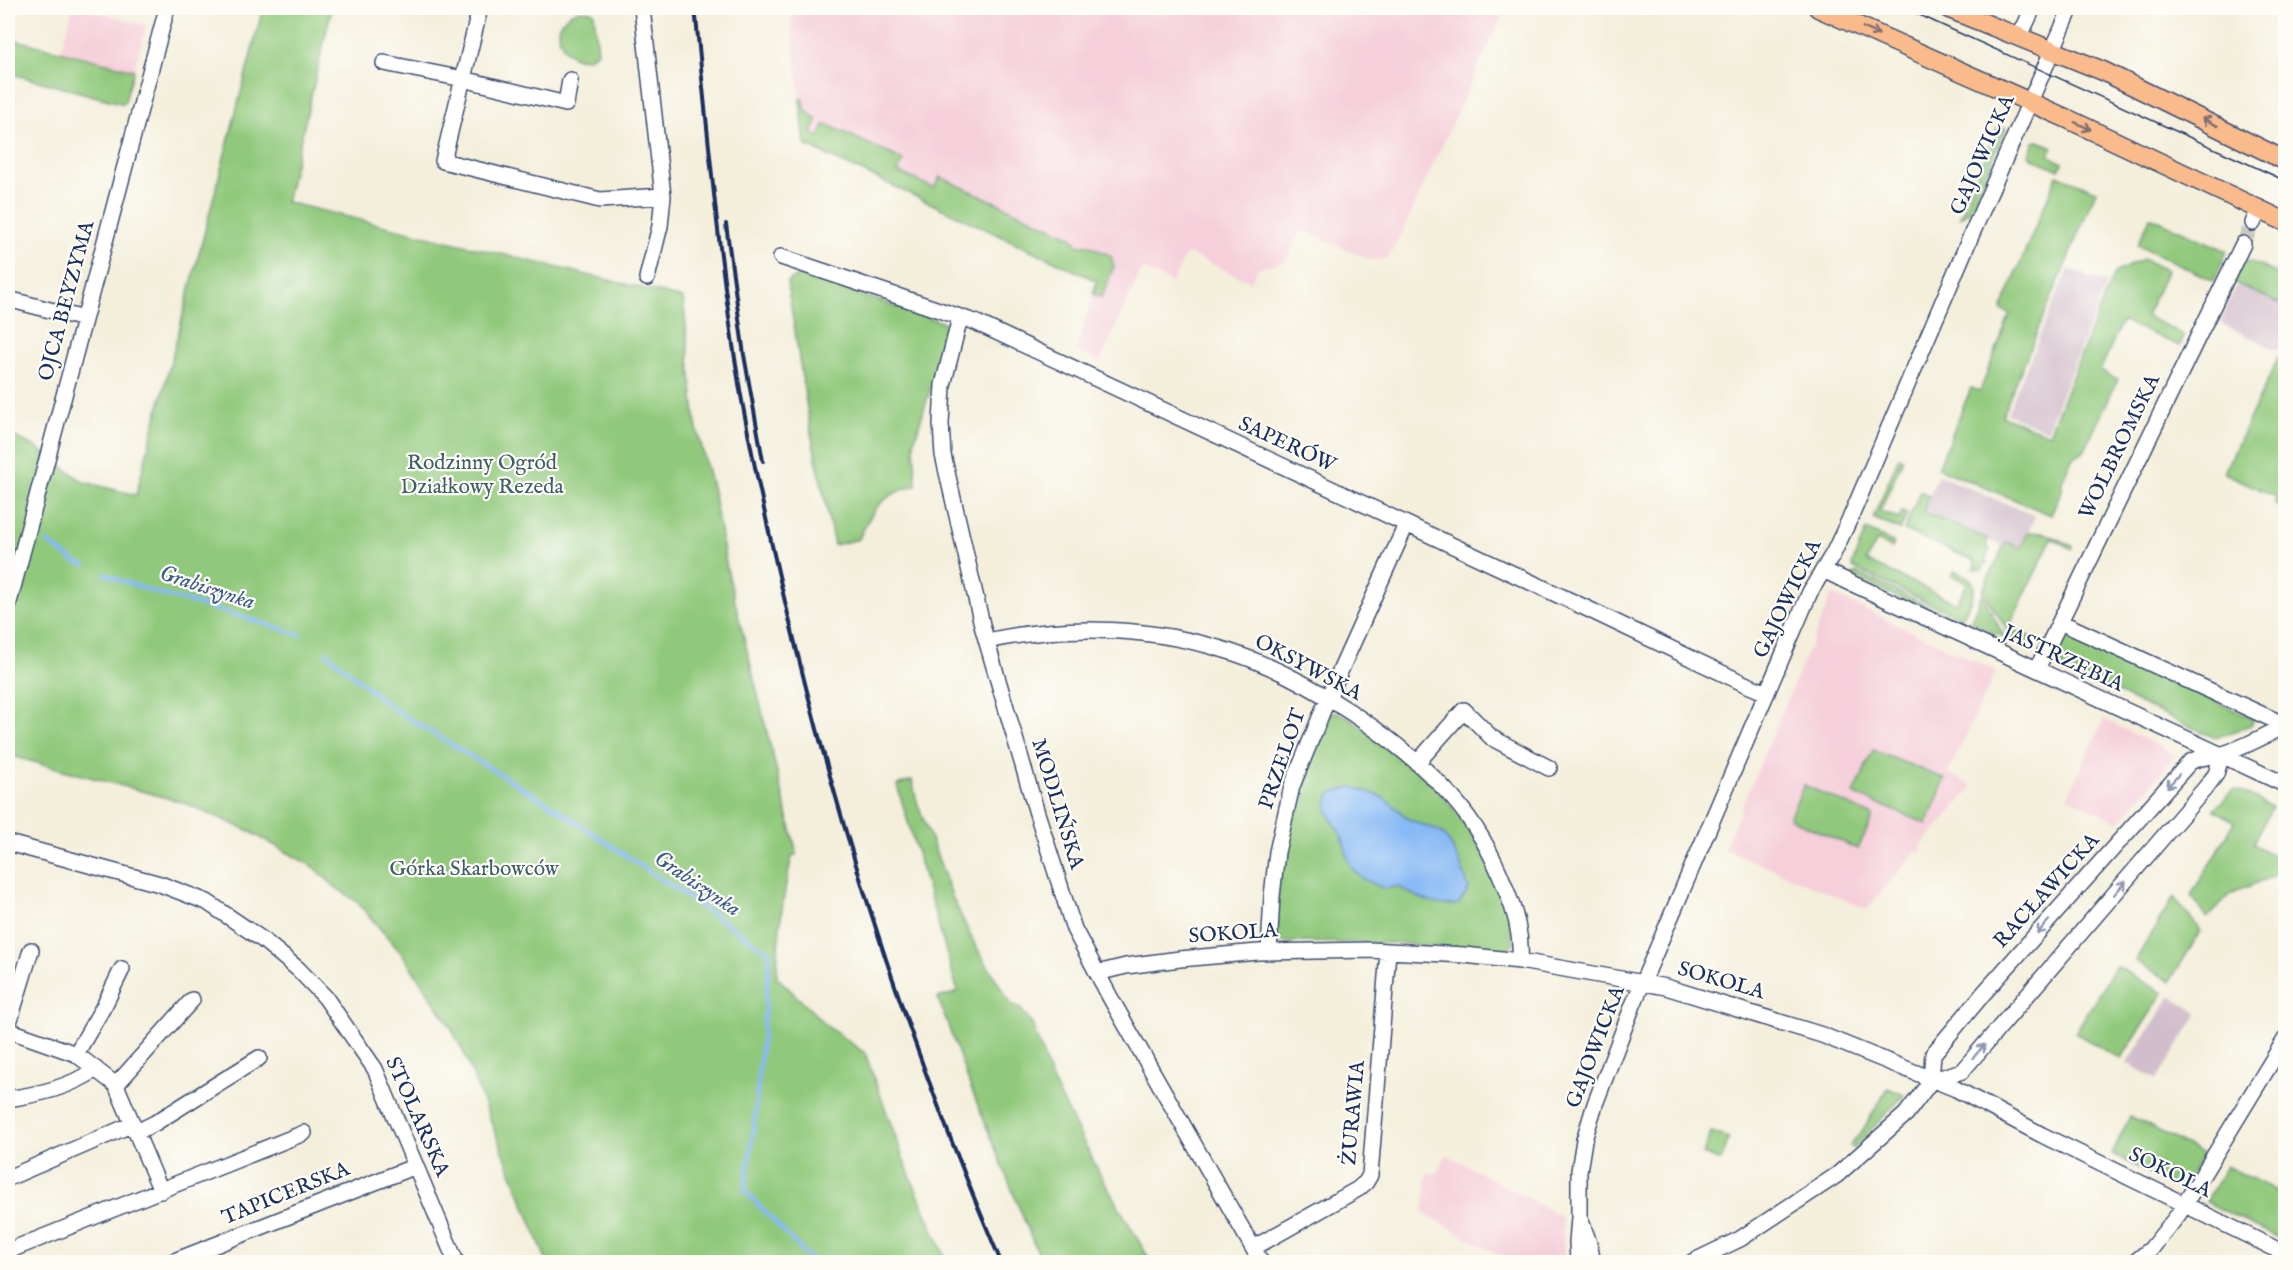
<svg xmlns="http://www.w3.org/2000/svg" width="2293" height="1270" font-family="'IM FELL English',serif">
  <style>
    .built { fill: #f5cfda }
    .industrial { fill: #d1bdcb }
    .green { fill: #91c97b; stroke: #567c6c; stroke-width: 1.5 }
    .water { fill: #88baf5; stroke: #5274aa; stroke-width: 1.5 }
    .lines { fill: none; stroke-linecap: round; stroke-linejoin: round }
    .stream { stroke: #88baf5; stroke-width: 4 }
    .minor-tunnel { stroke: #c9c9c2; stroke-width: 15; stroke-dasharray: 15 8; stroke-linecap: butt }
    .minor-casing { stroke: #3c4c71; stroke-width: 18 }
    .major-casing { stroke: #3c4c71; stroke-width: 21 }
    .minor { stroke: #fff; stroke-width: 15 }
    .major { stroke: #fabb8c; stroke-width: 18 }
    .tram { stroke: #1b2f5e; stroke-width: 1.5 }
    .rail { stroke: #1b2f5e; stroke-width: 4 }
    .oneway { stroke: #7f6e73 }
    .oneway2 { stroke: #8d97ae }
    .labels { text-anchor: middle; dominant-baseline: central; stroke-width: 4.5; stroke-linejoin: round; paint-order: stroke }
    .street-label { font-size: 21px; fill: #1b2f5e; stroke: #fdfcf7 }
    .park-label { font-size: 21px; fill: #3e5d67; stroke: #fdfcf7 }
    .water-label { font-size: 22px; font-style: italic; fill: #3c598b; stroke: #fdfcf7 }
  </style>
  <rect width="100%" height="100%" fill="#fdfcf7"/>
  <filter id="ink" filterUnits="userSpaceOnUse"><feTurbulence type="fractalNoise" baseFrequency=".0167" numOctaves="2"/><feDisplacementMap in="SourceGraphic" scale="12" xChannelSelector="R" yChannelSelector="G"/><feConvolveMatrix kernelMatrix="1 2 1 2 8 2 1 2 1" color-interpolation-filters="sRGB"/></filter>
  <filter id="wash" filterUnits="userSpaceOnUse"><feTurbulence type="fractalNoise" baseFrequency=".008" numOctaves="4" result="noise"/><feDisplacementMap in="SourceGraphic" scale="24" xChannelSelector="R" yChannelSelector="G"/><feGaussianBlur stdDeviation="1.35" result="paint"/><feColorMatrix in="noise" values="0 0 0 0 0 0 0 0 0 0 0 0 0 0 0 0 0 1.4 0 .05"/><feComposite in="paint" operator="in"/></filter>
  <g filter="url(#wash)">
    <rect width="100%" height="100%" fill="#f4efdb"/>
    <path class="built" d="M 73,8 L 83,8 L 146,25 L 134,70 L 61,50 Z
      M 790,8 L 1505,8 L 1402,233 L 1387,259 L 1370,260 L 1304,230 L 1296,240 L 1286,261 L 1258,268 L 1251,282 L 1189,254 L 1184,257 L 1172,283 L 1142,269 L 1100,362 L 1076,351 L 1097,281 L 805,145 Z
      M 1832,594 L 1996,671 L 1948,773 L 1973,786 L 1922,845 L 1922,852 L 1916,852 L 1867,909 L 1724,849 Z
      M 2104,719 L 2176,755 L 2119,822 L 2067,797 Z
      M 1446,1154 L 1562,1217 L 1565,1262 L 1511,1262 L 1423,1213 L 1427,1173 L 1438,1173 Z"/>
    <path class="industrial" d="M 2068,269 L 2107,283 L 2047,430 L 2007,414 Z
      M 2237,284 L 2285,306 L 2285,354 L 2220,323 Z
      M 1938,475 L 2035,516 L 2019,553 L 1923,512 Z
      M 2171,996 L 2198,1013 L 2157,1080 L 2127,1063 Z"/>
    <path class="green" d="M 263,8 L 332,8 L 286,202 L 683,298 L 696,425 L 713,491 L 727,569 L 797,854 L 792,857 C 782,896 778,936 777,977 L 828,1027 L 865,1053 L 906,1166 L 947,1262 L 547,1262 L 463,1051 L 449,1024 L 403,955 L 357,902 L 335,887 L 312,866 L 247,830 L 182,802 L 8,755 L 8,434 L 34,446 L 84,482 L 136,495 Z
      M 580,10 L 591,11 L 594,13 L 598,52 C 570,77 536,22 580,10 Z
      M 8,38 L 134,70 L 124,104 L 8,73 Z
      M 800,99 L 803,99 L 806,111 L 817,120 L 812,134 L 819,137 L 824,125 L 828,125 L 903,160 L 898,172 L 934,188 L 940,177 L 1072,237 L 1077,245 L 1088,245 L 1111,256 L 1114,266 L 1102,297 L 1093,294 L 1097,281 L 805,145 Z
      M 1998,126 L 2006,128 L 1971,210 L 1960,217 Z
      M 2039,141 L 2053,147 L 2049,156 L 2063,163 L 2059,170 L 2030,157 L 2029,154 L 2034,142 Z
      M 2057,175 L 2096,191 L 2002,416 L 2049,434 L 2114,273 L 2143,259 L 2167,270 L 2146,316 L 2184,335 L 2180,346 L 2122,321 L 2100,371 L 2118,379 L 2084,451 L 2072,458 L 2062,481 L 2062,490 L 2051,515 L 1938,468 L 1971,388 L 1980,391 L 2010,314 L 2001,310 Z
      M 2150,217 L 2227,251 L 2214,281 L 2138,245 Z
      M 2248,261 L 2285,277 L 2285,306 L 2233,282 L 2242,263 Z
      M 801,274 L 950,325 L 914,442 L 916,485 C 882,495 873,507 859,539 L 834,545 L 811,433 L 787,282 Z
      M 2281,352 L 2286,354 L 2285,509 L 2274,504 L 2277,497 L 2224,473 Z
      M 1899,457 L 1903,459 L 1880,511 L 1899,519 L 1902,512 L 1907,514 L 1900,530 L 1873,518 Z
      M 1920,491 L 1929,496 L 1923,512 L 1988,539 L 1986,547 L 1990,549 L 1985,560 L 1987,561 L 1982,570 L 1974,569 L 1975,561 L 1904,530 Z
      M 1866,530 L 1894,543 L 1892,548 L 1877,541 L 1866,561 L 1956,603 L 1968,583 L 1952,576 L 1955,571 C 1960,574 1969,576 1972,581 C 1979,589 1966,609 1962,618 L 1853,568 L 1852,564 Z
      M 2028,532 L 2045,533 L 2073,546 L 2072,549 L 2052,538 L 2009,627 L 2030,637 L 2024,647 L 2010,641 L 2005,627 L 1983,592 L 1988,578 L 2006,542 L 2021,548 Z
      M 1857,573 L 1962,622 L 1960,626 L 1851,576 Z
      M 1982,595 L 2005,638 L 1970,622 Z
      M 2070,632 L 2254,719 L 2251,725 L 2215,738 L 2057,665 L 2054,659 L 2050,657 L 2060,637 Z
      M 1335,712 C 1351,715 1367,732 1380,742 C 1392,751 1405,760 1416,770 C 1466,813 1504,877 1514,942 L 1507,949 L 1499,951 L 1394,943 L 1282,942 L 1276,935 L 1278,884 L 1296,795 L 1330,713 Z
      M 1873,750 L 1945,779 L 1927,824 L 1854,794 Z
      M 912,780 L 917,802 L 954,901 L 975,945 L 1011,1004 L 1020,1008 L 1032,1024 L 1051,1078 L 1102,1178 L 1151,1262 L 1041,1262 L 969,1083 L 938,998 L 958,992 L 897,785 Z
      M 1804,785 L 1873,816 L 1858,849 L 1789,818 Z
      M 2234,790 L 2240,791 L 2272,807 L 2253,844 L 2285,862 L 2285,871 L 2230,894 L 2207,918 L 2191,895 L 2235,822 L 2214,809 Z
      M 2174,897 L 2201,931 L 2170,981 L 2135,961 Z
      M 2116,966 L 2163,993 L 2121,1059 L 2075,1033 Z
      M 1888,1088 L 1904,1095 L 1853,1149 L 1850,1146 L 1864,1128 Z
      M 2130,1116 L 2203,1154 L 2181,1190 L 2112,1154 Z
      M 1711,1132 L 1729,1138 L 1721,1161 L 1703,1154 Z
      M 2226,1166 L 2285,1195 L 2285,1241 L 2206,1202 Z"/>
    <path class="water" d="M 1352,787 L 1380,796 L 1391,803 L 1408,819 L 1441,832 L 1450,843 L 1461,865 L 1469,889 L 1459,904 C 1437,909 1415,896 1397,886 L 1386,889 C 1377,885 1364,881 1357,874 C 1345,861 1348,854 1343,840 C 1337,824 1320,811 1331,793 Z"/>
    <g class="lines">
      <path class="stream" d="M 47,542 L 74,561 L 84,565
        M 105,574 C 168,600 235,612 300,635
        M 326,652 L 392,708 L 557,809 L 770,953 L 754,1126 L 745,1191 L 813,1262"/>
    </g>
  </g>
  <g filter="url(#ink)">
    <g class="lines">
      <path class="minor-tunnel" d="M 2243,244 L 2253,223"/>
      <defs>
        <path id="minor" d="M 480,8 L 443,161 L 600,200 L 663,196 L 642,8
          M 2019,38 L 2033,8
          M 384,63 L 463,79 L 566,104 L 570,80
          M 2253,223 L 2259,210
          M 781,257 L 975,322 L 1588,609 L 1745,684 L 1767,693
          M 647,278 L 660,226 L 663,196
          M 8,299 L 84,319
          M 960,318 L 943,385 L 941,424 L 943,455 L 983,629 L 1036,810 L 1074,929 L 1111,999 L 1261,1262
          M 1823,570 L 2286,785
          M 8,606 L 167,8
          M 2060,622 L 2285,725
          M 987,641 C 1069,623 1155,627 1234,653 C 1308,678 1400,739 1452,797 C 1475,823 1493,855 1505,887 C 1515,912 1522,934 1520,961
          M 2037,669 L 2243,244
          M 1417,763 L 1464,710 L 1492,738 L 1549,768
          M 8,843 L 160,884 L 207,902 L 263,940 L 298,969 L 325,997 L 375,1069 L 456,1262
          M 1269,951 L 1272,896 L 1277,852 L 1292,786 L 1328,698 L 1406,525
          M 1097,973 L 1126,966 L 1180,959 L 1258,952 L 1369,950 L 1464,955 L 1520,961 L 1666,987 L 1822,1035 L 1956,1089 L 2042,1135 L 2286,1254
          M 8,1026 L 31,950
          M 8,1030 L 76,1054 L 116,1085 L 161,1191
          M 76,1054 L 105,1004 L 122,969
          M 1931,1081 L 1962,1071 L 2207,786 L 2216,774 L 2222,754
          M 116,1085 L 192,1000
          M 8,1099 C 39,1094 69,1088 96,1069
          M 137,1132 L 155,1123 L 259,1058
          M 8,1178 L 133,1124
          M 1581,1221 L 1588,1240 L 1593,1262
          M 1253,1248 L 1358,1189 L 1366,1182 L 1370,1175 L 1388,952
          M 8,1251 L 304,1133
          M 172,1262 L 416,1166
          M 1578,1262 L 1577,1242 L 1579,1218 L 1579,1171 L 1584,1140 L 1595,1104 L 1633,1005 L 1810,592 L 1833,554 L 1852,514 L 1970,238 L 2071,8
          M 1692,1262 L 1740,1239 L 1837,1175 L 1906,1114 L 1931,1081 L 1933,1054 L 1983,994 L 2190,762 C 2200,756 2212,757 2223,754 C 2245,747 2265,736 2286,725
          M 2135,1262 L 2151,1249 L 2178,1215 L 2286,1038"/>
        <path id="major" d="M 1818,8 L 2070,120 L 2286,222
          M 1947,8 L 2103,71 L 2286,161"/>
      </defs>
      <use href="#minor" class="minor-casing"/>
      <use href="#major" class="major-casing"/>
      <use href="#minor" class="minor"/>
      <use href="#major" class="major"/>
      <path class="tram" d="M 1904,8 L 2286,181"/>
      <path class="rail" d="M 695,8 C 708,135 719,263 740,390 C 753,462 769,534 786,606 C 839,831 910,1050 1001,1262
        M 726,224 L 744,355 L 763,461"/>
    </g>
    <defs><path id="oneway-shaft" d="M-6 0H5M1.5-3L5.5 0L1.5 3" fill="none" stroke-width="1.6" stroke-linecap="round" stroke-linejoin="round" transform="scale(1.5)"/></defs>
    <g class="oneway">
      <use href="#oneway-shaft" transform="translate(1871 31) rotate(24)"/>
      <use href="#oneway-shaft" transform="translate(2210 122) rotate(-153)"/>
      <use href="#oneway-shaft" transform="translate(2083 126) rotate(25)"/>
    </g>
    <g class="oneway2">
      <use href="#oneway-shaft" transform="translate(2173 781) rotate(132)"/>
      <use href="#oneway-shaft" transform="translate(2120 888) rotate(-49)"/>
      <use href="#oneway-shaft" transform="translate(2043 927) rotate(132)"/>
      <use href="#oneway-shaft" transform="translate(1979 1051) rotate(-49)"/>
    </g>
  </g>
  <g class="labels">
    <g class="street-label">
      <text transform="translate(1983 155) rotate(-66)">GAJOWICKA</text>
      <text transform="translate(67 301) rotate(-75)">OJCA BEYZYMA</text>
      <text transform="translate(1287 445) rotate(25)">SAPERÓW</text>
      <text transform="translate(2120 447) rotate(-64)">WOLBROMSKA</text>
      <text transform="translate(1788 599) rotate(-64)">GAJOWICKA</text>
      <text transform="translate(2063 659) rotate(25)">JASTRZĘBIA</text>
      <text transform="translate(1308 668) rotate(28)">OKSYWSKA</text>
      <text transform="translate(1283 759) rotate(-71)">PRZELOT</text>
      <text transform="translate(1057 804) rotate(73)">MODLIŃSKA</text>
      <text transform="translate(2047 891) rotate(-48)">RACŁAWICKA</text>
      <text transform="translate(1233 934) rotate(-4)">SOKOLA</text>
      <text transform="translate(1721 981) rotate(16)">SOKOLA</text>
      <text transform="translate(1596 1047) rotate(-69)">GAJOWICKA</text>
      <text transform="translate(1354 1113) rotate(-85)">ŻURAWIA</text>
      <text transform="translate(417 1117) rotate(66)">STOLARSKA</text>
      <text transform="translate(2170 1173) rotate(26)">SOKOLA</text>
      <text transform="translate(286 1194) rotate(-22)">TAPICERSKA</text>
    </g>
    <g class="park-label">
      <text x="482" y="463">Rodzinny Ogród<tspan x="482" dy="24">Działkowy Rezeda</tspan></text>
      <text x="474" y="869">Górka Skarbowców</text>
    </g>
    <g class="water-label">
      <text transform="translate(207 588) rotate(18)">Grabiszynka</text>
      <text transform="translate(697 884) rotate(34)">Grabiszynka</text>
    </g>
  </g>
  <rect width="2293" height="1270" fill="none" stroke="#fdfcf7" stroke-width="30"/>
</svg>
